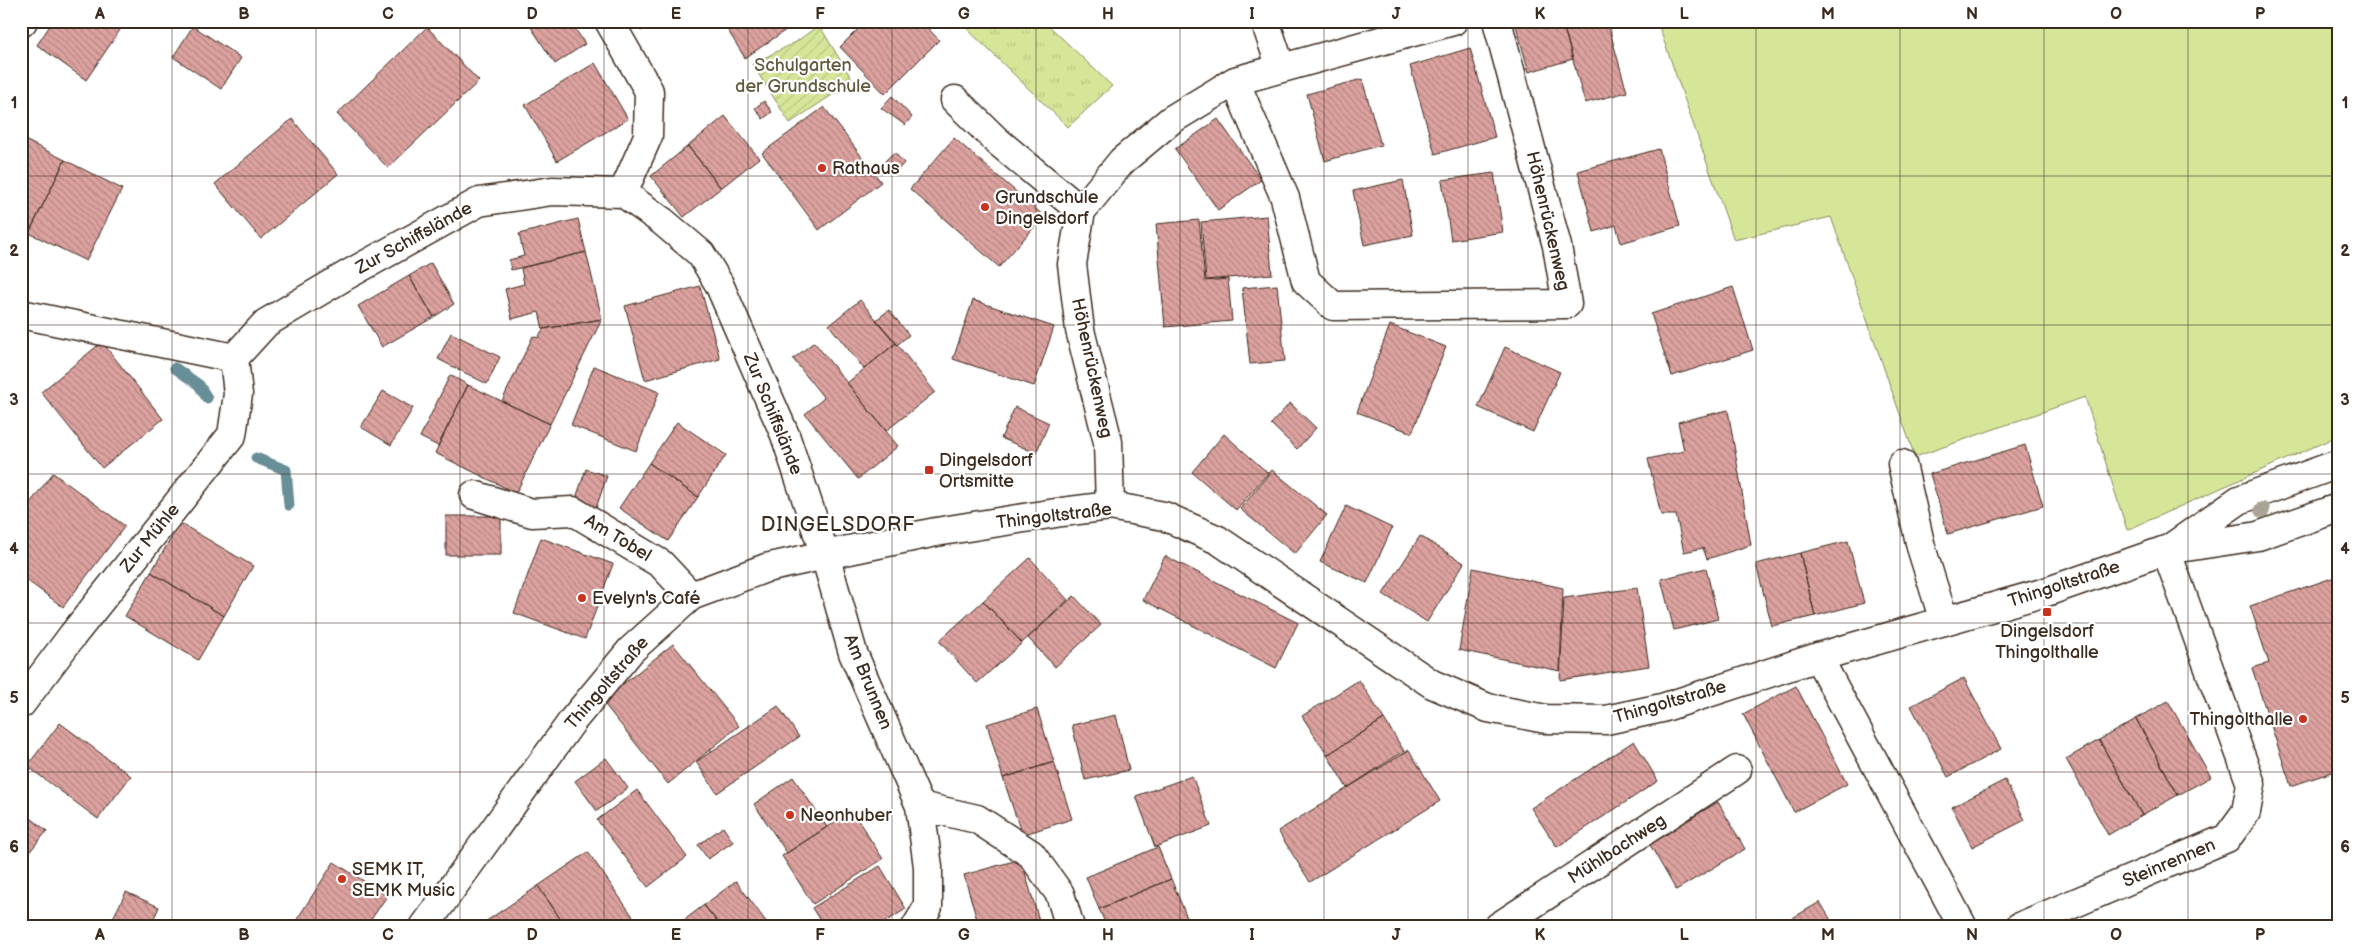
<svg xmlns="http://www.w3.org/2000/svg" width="2359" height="948" font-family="'Balsamiq Sans',sans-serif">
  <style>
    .grass { fill: #d6e699; stroke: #88885c }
    .park { fill: url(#park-tufts); stroke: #88885c }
    .garden { fill: url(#garden-furrows); stroke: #88885c }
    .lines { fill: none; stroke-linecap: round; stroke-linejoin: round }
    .stream { stroke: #688e97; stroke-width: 11 }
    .building { fill: url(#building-back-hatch); stroke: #3b2a1e }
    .minor-casing { stroke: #3b2a1e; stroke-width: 31 }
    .major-casing { stroke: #3b2a1e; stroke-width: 31 }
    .minor { stroke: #fff; stroke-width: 28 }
    .major { stroke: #fff; stroke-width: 28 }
    .tree { fill: #a9a494 }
    .grid { fill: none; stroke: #3b2a1e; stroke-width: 1; stroke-opacity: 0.55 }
    .poi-dot { fill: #c8321e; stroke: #fff; stroke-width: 2 }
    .labels { text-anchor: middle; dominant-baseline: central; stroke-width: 4.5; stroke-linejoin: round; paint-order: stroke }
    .park-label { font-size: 18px; fill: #62593d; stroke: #fff }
    .poi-label { font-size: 18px; fill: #3b2a1e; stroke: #fff; text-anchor: start }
    .street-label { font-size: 18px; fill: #3b2a1e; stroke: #fff }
    .quarter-label { font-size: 20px; letter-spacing: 1px; fill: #3b2a1e; stroke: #fff }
    .neatline { fill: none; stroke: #3b2a1e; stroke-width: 2 }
    .grid-label { font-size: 16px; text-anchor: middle; font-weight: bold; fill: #3b2a1e }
  </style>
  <defs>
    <pattern id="park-tufts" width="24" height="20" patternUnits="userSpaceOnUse" patternTransform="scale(1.25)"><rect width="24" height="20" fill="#d6e699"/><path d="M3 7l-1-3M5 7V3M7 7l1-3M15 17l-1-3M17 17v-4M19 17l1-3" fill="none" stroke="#b9c583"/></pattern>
    <pattern id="garden-furrows" width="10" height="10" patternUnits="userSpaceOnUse" patternTransform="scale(1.25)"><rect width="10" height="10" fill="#d6e699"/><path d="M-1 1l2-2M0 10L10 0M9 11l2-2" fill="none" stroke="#b9c583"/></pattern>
    <pattern id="building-back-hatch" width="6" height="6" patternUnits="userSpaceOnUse" patternTransform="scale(1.25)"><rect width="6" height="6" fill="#dca2a0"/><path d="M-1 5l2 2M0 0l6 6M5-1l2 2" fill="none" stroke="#b48482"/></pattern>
  </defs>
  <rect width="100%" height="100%" fill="#fff"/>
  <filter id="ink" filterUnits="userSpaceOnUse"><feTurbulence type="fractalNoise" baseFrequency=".02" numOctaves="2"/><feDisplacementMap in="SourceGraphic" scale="10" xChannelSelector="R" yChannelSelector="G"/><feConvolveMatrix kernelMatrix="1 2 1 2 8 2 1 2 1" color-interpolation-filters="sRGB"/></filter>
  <g filter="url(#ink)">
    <path class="grass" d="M 1657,21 L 2338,21 L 2338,436 L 2127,530 L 2085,397 L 1915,457 L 1831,217 L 1734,240 Z"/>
    <path class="park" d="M 959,21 L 1015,21 L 1019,25 L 1030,21 L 1044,21 L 1112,86 L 1068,127 Z"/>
    <path class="garden" d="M 819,25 L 853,81 L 790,123 L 752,64 L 796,42 Z"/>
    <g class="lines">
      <path class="stream" d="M 175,368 L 199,385 L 207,398
        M 256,458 L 286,470 L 289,505"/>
    </g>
    <path class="building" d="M 53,21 L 107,21 L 120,30 L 86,80 L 37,45 Z
      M 527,21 L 570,21 L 585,44 L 555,64 Z
      M 634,21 L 655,21 L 641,31 Z
      M 722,21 L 799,21 L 745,58 Z
      M 866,21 L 921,21 L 939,40 L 885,94 L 840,47 Z
      M 1562,21 L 1573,59 L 1529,72 L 1515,22 Z
      M 1562,21 L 1607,21 L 1627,92 L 1585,103 Z
      M 193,26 L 241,58 L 221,89 L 173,57 Z
      M 427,27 L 479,81 L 388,168 L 337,114 Z
      M 1470,48 L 1495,137 L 1435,154 L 1410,66 Z
      M 595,63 L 628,119 L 557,161 L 525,105 Z
      M 1362,79 L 1381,145 L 1325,161 L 1307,94 Z
      M 892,96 L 912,117 L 905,125 L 881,108 Z
      M 764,101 L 772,112 L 763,119 L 755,108 Z
      M 824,107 L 881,182 L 819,230 L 762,153 Z
      M 725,116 L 759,158 L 721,188 L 688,146 Z
      M 292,119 L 338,174 L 261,239 L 215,184 Z
      M 1218,119 L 1261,180 L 1218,210 L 1175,149 Z
      M 21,138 L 65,160 L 29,233 L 21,229 Z
      M 954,138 L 1044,216 L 999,267 L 910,189 Z
      M 688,146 L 721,188 L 684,217 L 651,176 Z
      M 1659,149 L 1680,226 L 1621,243 L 1616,225 L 1594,232 L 1578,171 Z
      M 894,152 L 904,163 L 896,172 L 885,161 Z
      M 65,160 L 122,189 L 86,261 L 29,233 Z
      M 1494,173 L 1503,232 L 1451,240 L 1442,180 Z
      M 1403,180 L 1413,235 L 1364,245 L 1353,191 Z
      M 1267,216 L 1272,274 L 1206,280 L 1201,222 Z
      M 578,219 L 586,252 L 511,270 L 509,260 L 524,256 L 519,234 Z
      M 1199,220 L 1205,281 L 1228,279 L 1232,321 L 1165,327 L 1156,224 Z
      M 586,252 L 602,319 L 543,329 L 539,312 L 512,319 L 505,289 L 524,284 L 521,268 Z
      M 431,263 L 454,304 L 434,317 L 409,276 Z
      M 409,276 L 434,317 L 382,347 L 358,306 Z
      M 1277,285 L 1285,361 L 1250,364 L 1242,288 Z
      M 700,286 L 720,359 L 645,380 L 625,306 Z
      M 1733,287 L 1753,350 L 1672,376 L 1651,314 Z
      M 860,300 L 896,343 L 864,369 L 829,325 Z
      M 973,300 L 1054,327 L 1034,386 L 953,359 Z
      M 889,310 L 909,335 L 897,345 L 876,320 Z
      M 602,319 L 550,424 L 502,401 L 533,336 L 538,338 L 543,329 Z
      M 1390,325 L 1446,347 L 1412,433 L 1357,412 Z
      M 451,333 L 500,357 L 487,384 L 438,359 Z
      M 102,342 L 163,419 L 102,468 L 41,392 Z
      M 814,342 L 898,446 L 858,479 L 805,414 L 824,398 L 793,359 Z
      M 896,343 L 935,392 L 886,431 L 847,383 Z
      M 1505,347 L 1560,372 L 1533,432 L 1478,407 Z
      M 594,366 L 659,392 L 636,451 L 571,425 Z
      M 450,375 L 468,385 L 438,446 L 420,437 Z
      M 468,385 L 550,424 L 516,493 L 435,453 Z
      M 383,391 L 413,408 L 391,445 L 361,427 Z
      M 1290,403 L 1316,428 L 1297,449 L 1271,424 Z
      M 1015,407 L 1049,423 L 1036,453 L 1001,438 Z
      M 1728,410 L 1751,545 L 1707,559 L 1703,548 L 1684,552 L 1676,515 L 1661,515 L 1648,459 L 1684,451 L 1678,422 Z
      M 677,422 L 726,455 L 698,497 L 649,463 Z
      M 1224,434 L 1268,473 L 1236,510 L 1192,472 Z
      M 2025,445 L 2043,506 L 1948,534 L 1930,474 Z
      M 649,463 L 698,497 L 668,541 L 619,508 Z
      M 586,469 L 607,476 L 595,511 L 574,504 Z
      M 1272,470 L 1327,515 L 1295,554 L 1240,509 Z
      M 53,473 L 125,526 L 63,607 L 21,576 L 21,515 Z
      M 1346,506 L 1392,528 L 1367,583 L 1320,562 Z
      M 446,516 L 501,516 L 501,555 L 446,555 Z
      M 180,523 L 253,566 L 224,616 L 151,572 Z
      M 1420,536 L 1464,563 L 1427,622 L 1383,594 Z
      M 541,538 L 613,564 L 585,639 L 514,613 Z
      M 1848,541 L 1864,603 L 1815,616 L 1800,553 Z
      M 1800,553 L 1815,616 L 1772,626 L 1756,564 Z
      M 1165,556 L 1298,623 L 1276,668 L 1143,600 Z
      M 1030,558 L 1068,600 L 1022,643 L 983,601 Z
      M 1473,568 L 1563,588 L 1560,671 L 1459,650 Z
      M 1706,568 L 1718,619 L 1674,630 L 1661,579 Z
      M 151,572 L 224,616 L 198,660 L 125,616 Z
      M 2338,576 L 2338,770 L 2291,786 L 2252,668 L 2269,663 L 2250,606 Z
      M 1637,588 L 1649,666 L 1560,680 L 1564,598 Z
      M 1074,596 L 1101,625 L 1055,667 L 1028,638 Z
      M 983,601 L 1022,643 L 977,683 L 939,641 Z
      M 673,644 L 739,726 L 668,784 L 602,701 Z
      M 1964,678 L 2001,749 L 1948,777 L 1911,706 Z
      M 1359,680 L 1384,719 L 1327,755 L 1302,716 Z
      M 1796,686 L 1847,784 L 1794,812 L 1743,714 Z
      M 2168,701 L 2211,777 L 2178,795 L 2136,719 Z
      M 778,706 L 799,737 L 717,793 L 696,762 Z
      M 1037,709 L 1054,762 L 1003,778 L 987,724 Z
      M 1116,715 L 1129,770 L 1085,780 L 1072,725 Z
      M 1384,719 L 1404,751 L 1347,788 L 1327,755 Z
      M 2136,719 L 2178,795 L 2142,815 L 2099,740 Z
      M 60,723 L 131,776 L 98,819 L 27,766 Z
      M 2099,740 L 2142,815 L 2108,835 L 2066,759 Z
      M 1634,741 L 1658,781 L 1557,847 L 1531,808 Z
      M 1409,750 L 1440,801 L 1310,882 L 1278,831 Z
      M 606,758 L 628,788 L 597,811 L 575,781 Z
      M 1054,762 L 1072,819 L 1022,835 L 1003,778 Z
      M 1192,776 L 1211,826 L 1155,847 L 1136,796 Z
      M 793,777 L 827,827 L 787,853 L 754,804 Z
      M 2005,780 L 2025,820 L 1972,847 L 1952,807 Z
      M 637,790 L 687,857 L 648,887 L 597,820 Z
      M 1718,802 L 1745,849 L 1676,890 L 1649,843 Z
      M 21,810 L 47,831 L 21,862 Z
      M 852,811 L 883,859 L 813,904 L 782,856 Z
      M 723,827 L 733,842 L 708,859 L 698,845 Z
      M 1158,847 L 1171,879 L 1099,909 L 1086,877 Z
      M 588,852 L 634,918 L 621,927 L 566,927 L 538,886 Z
      M 1021,859 L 1041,927 L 979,927 L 964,875 Z
      M 334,862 L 387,896 L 366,927 L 292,927 Z
      M 880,866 L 906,909 L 877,927 L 824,927 L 812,908 Z
      M 1171,879 L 1191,927 L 1107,927 L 1099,909 Z
      M 736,881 L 767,923 L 762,927 L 721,927 L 704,905 Z
      M 538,886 L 566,927 L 483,927 L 482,924 Z
      M 126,892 L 159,907 L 150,927 L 121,927 L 111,922 Z
      M 1820,902 L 1835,927 L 1777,927 Z
      M 704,905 L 721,927 L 675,927 Z
      M 1543,920 L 1548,927 L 1533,927 Z"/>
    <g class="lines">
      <defs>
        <path id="minor" d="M 609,21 L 649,91 L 648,136 L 623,193
          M 1265,21 L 1281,68
          M 21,23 L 23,21
          M 1235,81 L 1285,198 L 1306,281 L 1333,306 L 1567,304 L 1557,246 L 1497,21
          M 955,100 L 996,140 L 1081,211
          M 21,314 L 234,358
          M 234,358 L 266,323 L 347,275 L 479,202 L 552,191 L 623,193 L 662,221 L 701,254 L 719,284 L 785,435 L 825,555 L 853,653 L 920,806 L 977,819 L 1031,854 L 1060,894 L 1070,927
          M 1902,464 L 1921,547 L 1944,621
          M 474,495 L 532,513 L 573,511 L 661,564 L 691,596
          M 1110,506 L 1108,442 L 1080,330 L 1072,264 L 1081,211 L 1122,161 L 1171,120 L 1235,81 L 1453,21
          M 1818,657 L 1963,927
          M 21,704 L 72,636 L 232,435 L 238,394 L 234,358
          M 916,927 L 928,907 L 928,867 L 920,806
          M 1498,927 L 1737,770
          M 2019,927 L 2227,838 L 2246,812 L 2251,784 L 2166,550"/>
        <path id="major" d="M 2172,547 L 2239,500 L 2338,464
          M 424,927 L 573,720 L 631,650 L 691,596 L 766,568 L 825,555 L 936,532 L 1062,512 L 1110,506 L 1164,516 L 1218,540 L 1432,684 L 1488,708 L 1546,719 L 1606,720 L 1662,708 L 1818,657 L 2046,592 L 2166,550 L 2258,536 L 2338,508"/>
      </defs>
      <use href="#minor" class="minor-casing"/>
      <use href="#major" class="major-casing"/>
      <use href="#minor" class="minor"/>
      <use href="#major" class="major"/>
    </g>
    <circle class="tree" cx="2262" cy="510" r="8"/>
  </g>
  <path class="grid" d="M 172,21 L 172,927M 316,21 L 316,927M 460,21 L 460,927M 604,21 L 604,927M 748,21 L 748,927M 892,21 L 892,927M 1036,21 L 1036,927M 1180,21 L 1180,927M 1324,21 L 1324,927M 1468,21 L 1468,927M 1612,21 L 1612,927M 1756,21 L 1756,927M 1900,21 L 1900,927M 2044,21 L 2044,927M 2188,21 L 2188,927M 21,176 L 2338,176M 21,325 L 2338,325M 21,474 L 2338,474M 21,623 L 2338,623M 21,772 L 2338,772"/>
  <g class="poi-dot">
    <circle cx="822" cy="168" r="5"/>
    <circle cx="985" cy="207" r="5"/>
    <rect x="924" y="465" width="10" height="10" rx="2.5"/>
    <circle cx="582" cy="598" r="5"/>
    <rect x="2042" y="607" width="10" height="10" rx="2.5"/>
    <circle cx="2303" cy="719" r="5"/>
    <circle cx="790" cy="815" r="5"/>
    <circle cx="342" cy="879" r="5"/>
  </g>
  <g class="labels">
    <g class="park-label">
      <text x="803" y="65">Schulgarten<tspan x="803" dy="21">der Grundschule</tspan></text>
    </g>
    <g class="poi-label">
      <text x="832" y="168">Rathaus</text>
      <text x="995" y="197">Grundschule<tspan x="995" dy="21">Dingelsdorf</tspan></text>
      <text x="939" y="460">Dingelsdorf<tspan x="939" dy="21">Ortsmitte</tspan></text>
      <text x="592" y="598">Evelyn's Café</text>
      <text x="2047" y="631" text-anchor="middle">Dingelsdorf<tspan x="2047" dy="21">Thingolthalle</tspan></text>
      <text x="2293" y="719" text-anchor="end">Thingolthalle</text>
      <text x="800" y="815">Neonhuber</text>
      <text x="352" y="869">SEMK IT,<tspan x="352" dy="21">SEMK Music</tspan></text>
    </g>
    <g class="street-label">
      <text transform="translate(1548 221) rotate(77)">Höhenrückenweg</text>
      <text transform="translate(414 238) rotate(-29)">Zur Schiffslände</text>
      <text transform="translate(1092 368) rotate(78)">Höhenrückenweg</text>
      <text transform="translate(773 414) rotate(68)">Zur Schiffslände</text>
      <text transform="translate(1054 516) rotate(-7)">Thingoltstraße</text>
      <text transform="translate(150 538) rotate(-51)">Zur Mühle</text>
      <text transform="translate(618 538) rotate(31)">Am Tobel</text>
      <text transform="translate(2064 584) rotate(-18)">Thingoltstraße</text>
      <text transform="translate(868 682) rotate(68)">Am Brunnen</text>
      <text transform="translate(607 683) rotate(-49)">Thingoltstraße</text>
      <text transform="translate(1670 702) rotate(-16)">Thingoltstraße</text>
      <text transform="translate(1617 849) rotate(-33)">Mühlbachweg</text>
      <text transform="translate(2169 863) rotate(-23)">Steinrennen</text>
    </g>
    <g class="quarter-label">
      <text x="838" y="525">DINGELSDORF</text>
    </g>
  </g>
  <rect width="2359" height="948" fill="none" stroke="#fff" stroke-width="55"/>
  <rect x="28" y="28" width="2304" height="892" class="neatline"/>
  <g class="grid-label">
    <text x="100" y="19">A</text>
    <text x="244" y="19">B</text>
    <text x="388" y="19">C</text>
    <text x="532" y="19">D</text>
    <text x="676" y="19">E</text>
    <text x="820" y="19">F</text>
    <text x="964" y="19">G</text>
    <text x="1108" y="19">H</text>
    <text x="1252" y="19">I</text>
    <text x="1396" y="19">J</text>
    <text x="1540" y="19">K</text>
    <text x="1684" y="19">L</text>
    <text x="1828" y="19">M</text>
    <text x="1972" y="19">N</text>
    <text x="2116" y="19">O</text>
    <text x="2260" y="19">P</text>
    <text x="14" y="108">1</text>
    <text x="2345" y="108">1</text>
    <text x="14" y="256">2</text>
    <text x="2345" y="256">2</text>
    <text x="14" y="405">3</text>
    <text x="2345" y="405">3</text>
    <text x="14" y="554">4</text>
    <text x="2345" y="554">4</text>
    <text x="14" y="703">5</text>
    <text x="2345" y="703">5</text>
    <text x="14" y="852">6</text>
    <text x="2345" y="852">6</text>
    <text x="100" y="940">A</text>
    <text x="244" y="940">B</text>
    <text x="388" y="940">C</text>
    <text x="532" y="940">D</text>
    <text x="676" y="940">E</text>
    <text x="820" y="940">F</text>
    <text x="964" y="940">G</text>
    <text x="1108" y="940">H</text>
    <text x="1252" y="940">I</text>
    <text x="1396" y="940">J</text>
    <text x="1540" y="940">K</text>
    <text x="1684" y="940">L</text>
    <text x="1828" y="940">M</text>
    <text x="1972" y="940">N</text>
    <text x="2116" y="940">O</text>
    <text x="2260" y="940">P</text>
  </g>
</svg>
